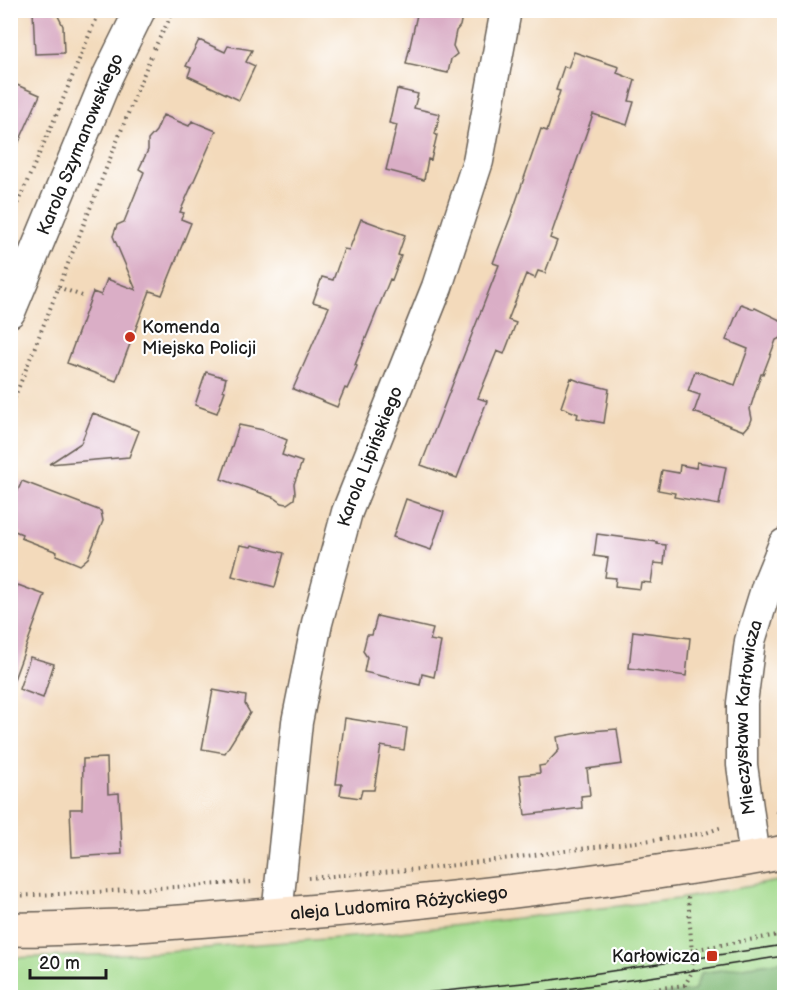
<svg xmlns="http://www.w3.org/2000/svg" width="795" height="1008" font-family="'Balsamiq Sans',sans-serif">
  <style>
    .green { fill: #a3da8c; stroke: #607b54; stroke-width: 1.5 }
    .forest { fill: #82ba78; stroke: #4f6b4a; stroke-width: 1.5 }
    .building { fill: #daaec6 }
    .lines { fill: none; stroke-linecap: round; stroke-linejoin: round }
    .street-casing { stroke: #675e54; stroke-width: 33 }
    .secondary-casing { stroke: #675e54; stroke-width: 36 }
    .path { stroke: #675e54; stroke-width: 4; stroke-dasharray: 1.5 4.5; stroke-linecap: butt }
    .street { stroke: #fff; stroke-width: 30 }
    .secondary { stroke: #fbe5cf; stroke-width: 33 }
    .tram { stroke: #1c1c1c; stroke-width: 1.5 }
    .poi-dot { fill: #c8321e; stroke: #fff; stroke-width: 2 }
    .labels { text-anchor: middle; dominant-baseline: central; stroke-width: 4.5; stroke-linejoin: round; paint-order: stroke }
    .street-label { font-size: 18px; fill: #1c1c1c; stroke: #fff }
    .poi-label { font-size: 18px; fill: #1c1c1c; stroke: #fff; text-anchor: start }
  </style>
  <rect width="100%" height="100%" fill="#fff"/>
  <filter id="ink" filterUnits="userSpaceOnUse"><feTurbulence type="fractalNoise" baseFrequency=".0167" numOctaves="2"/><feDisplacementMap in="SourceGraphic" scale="12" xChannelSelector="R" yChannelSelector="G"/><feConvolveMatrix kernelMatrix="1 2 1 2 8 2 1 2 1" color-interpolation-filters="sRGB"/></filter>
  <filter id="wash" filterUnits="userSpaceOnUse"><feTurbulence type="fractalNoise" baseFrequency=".008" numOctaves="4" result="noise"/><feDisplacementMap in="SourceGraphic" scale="24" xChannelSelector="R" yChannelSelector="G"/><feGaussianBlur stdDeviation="1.35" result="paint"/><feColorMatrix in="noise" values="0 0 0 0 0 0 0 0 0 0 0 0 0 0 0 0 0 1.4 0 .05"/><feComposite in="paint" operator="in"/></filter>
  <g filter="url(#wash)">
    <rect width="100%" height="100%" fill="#f3dabb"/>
    <path class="green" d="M 784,880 L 784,997 L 11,997 L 10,958 L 126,954 L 366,936 L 678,899 Z"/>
    <path class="forest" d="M 784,961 L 784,997 L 643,997 L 694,991 L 701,973 Z"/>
    <g id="blocks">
      <path class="building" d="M 33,10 L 55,10 L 63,26 L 64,53 L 35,54 Z
        M 418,10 L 461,10 L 461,21 L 460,26 L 456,31 L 453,46 L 457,54 L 451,59 L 448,73 L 406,64 Z
        M 199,40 L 225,52 L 228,46 L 252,50 L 246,62 L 255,66 L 239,100 L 188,76 L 191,68 L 186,66 Z
        M 574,52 L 619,67 L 617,73 L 635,80 L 629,101 L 634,102 L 627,125 L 593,114 L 550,238 L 557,241 L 545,273 L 538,271 L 535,278 L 526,274 L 508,320 L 516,323 L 504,354 L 497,351 L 478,398 L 487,401 L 457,478 L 421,465 L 499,265 L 493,263 L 511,216 L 541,129 L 547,131 L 560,91 L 556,90 L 564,66 L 568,68 Z
        M 10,82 L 40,95 L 10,162 Z
        M 397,89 L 418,94 L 414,108 L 440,114 L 435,134 L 437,135 L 431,160 L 428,159 L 424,180 L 386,170 L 397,125 L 389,123 Z
        M 163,115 L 189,126 L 192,121 L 216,131 L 180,212 L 184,213 L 181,219 L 191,223 L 162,295 L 150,291 L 116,381 L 67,363 L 93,292 L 101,295 L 107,279 L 136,290 L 113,236 L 117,225 L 124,222 L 144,172 L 139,169 L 148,150 L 148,140 L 156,131 Z
        M 361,219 L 405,235 L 398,255 L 401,256 L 392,280 L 390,279 L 355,365 L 357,366 L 352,378 L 347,389 L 345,388 L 337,407 L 293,389 L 329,307 L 313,302 L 322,277 L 333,280 L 344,249 L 349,250 Z
        M 741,304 L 754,309 L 755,308 L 784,322 L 784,336 L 776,340 L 763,374 L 761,374 L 750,409 L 752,419 L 750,424 L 744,431 L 694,412 L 700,395 L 688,391 L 695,371 L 735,385 L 748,349 L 726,340 Z
        M 206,372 L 226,378 L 223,390 L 225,391 L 217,413 L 195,405 Z
        M 571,378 L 581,382 L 609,389 L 604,423 L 577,418 L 578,414 L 561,407 Z
        M 93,413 L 139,431 L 129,457 L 49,464 L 81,443 Z
        M 239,425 L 263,430 L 287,440 L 282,455 L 302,462 L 294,484 L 295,493 L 294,499 L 287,504 L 282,503 L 275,498 L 221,479 Z
        M 697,462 L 726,467 L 719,505 L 674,497 L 675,493 L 658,490 L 662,470 L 679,473 L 680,465 L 696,468 Z
        M 22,481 L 101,511 L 103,521 L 88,558 L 80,565 L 56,555 L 57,552 L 21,538 L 22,534 L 10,529 L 10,509 Z
        M 406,499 L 444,512 L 431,550 L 393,537 Z
        M 597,534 L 657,542 L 657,544 L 666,545 L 664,564 L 654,563 L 651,583 L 641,582 L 640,589 L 615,586 L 616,578 L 605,577 L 608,558 L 594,556 Z
        M 240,545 L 251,547 L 252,545 L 284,553 L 275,587 L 232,576 Z
        M 18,585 L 45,595 L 13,682 L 10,681 L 10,598 Z
        M 377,616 L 433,629 L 430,640 L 441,642 L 434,677 L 422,674 L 420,685 L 364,672 L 367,657 L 363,651 L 367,635 L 372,635 Z
        M 633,631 L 690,638 L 686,676 L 629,668 Z
        M 30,657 L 54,664 L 43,698 L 19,689 Z
        M 213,690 L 246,696 L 245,704 L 250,713 L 225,753 L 202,749 Z
        M 345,718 L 407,728 L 404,750 L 381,746 L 374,790 L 362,790 L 360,798 L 340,795 L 342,784 L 336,784 Z
        M 617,729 L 622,764 L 587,769 L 590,795 L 581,796 L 582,808 L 525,815 L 520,775 L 540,773 L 539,766 L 545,765 L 559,750 L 557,737 L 591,731 Z
        M 107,758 L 108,794 L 119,793 L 122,854 L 72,857 L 70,809 L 82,809 L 83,759 Z"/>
    </g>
  </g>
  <g filter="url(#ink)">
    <use href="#blocks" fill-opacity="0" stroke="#675e54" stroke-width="1.5"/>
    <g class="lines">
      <defs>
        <g id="street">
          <path id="s1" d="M 10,312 L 108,75 L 140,10"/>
          <path id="s2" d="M 755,858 L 742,765 L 742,703 L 750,641 L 767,586 L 784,544"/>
          <path id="s3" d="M 277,915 L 297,722 L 317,623 L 347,512 L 437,287 L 478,161 L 506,10"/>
        </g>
        <g id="secondary">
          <path id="s4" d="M 10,929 C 47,930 83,927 119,926 C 202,921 285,914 367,907 C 467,897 565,886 664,871 C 704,865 745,861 784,852"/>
        </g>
      </defs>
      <use href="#street" class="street-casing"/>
      <use href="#secondary" class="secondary-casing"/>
      <path class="path" d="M 154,49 L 174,10
        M 10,220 L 59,109 L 92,28 L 101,10
        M 58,287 L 85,297
        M 10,409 L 151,56
        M 777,813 L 784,801
        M 308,878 L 432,868 L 706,833 L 722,827
        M 10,896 L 80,893 L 252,882
        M 691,950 L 784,934
        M 582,998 L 685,985
        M 687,998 L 685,985 L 693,970 L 688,895"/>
      <use href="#street" class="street"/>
      <use href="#secondary" class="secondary"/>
      <path class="tram" d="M 377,998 L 552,980 L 784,945
        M 492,998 L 539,993 L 664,975 L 784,956"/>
    </g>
  </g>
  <g class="poi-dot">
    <circle cx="130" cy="337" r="6"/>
    <rect x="706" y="950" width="12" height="12" rx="3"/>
  </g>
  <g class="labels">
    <g class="street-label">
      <text stroke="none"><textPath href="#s1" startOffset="182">Karola Szymanowskiego</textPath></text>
      <text stroke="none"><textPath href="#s3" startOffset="470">Karola Lipińskiego</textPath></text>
      <text stroke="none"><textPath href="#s2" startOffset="142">Mieczysława Karłowicza</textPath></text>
      <text stroke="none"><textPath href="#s4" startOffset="390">aleja Ludomira Różyckiego</textPath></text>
    </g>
    <g class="poi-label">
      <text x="142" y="327">Komenda<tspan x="142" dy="21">Miejska Policji</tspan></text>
      <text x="700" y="956" text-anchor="end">Karłowicza</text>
    </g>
  </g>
  <rect width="795" height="1008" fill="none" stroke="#fff" stroke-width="36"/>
  <path d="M30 969v9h76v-9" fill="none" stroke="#1c1c1c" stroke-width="3"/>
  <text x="39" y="969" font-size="18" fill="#1c1c1c" stroke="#ffffff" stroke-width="4.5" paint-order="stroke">20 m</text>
</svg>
